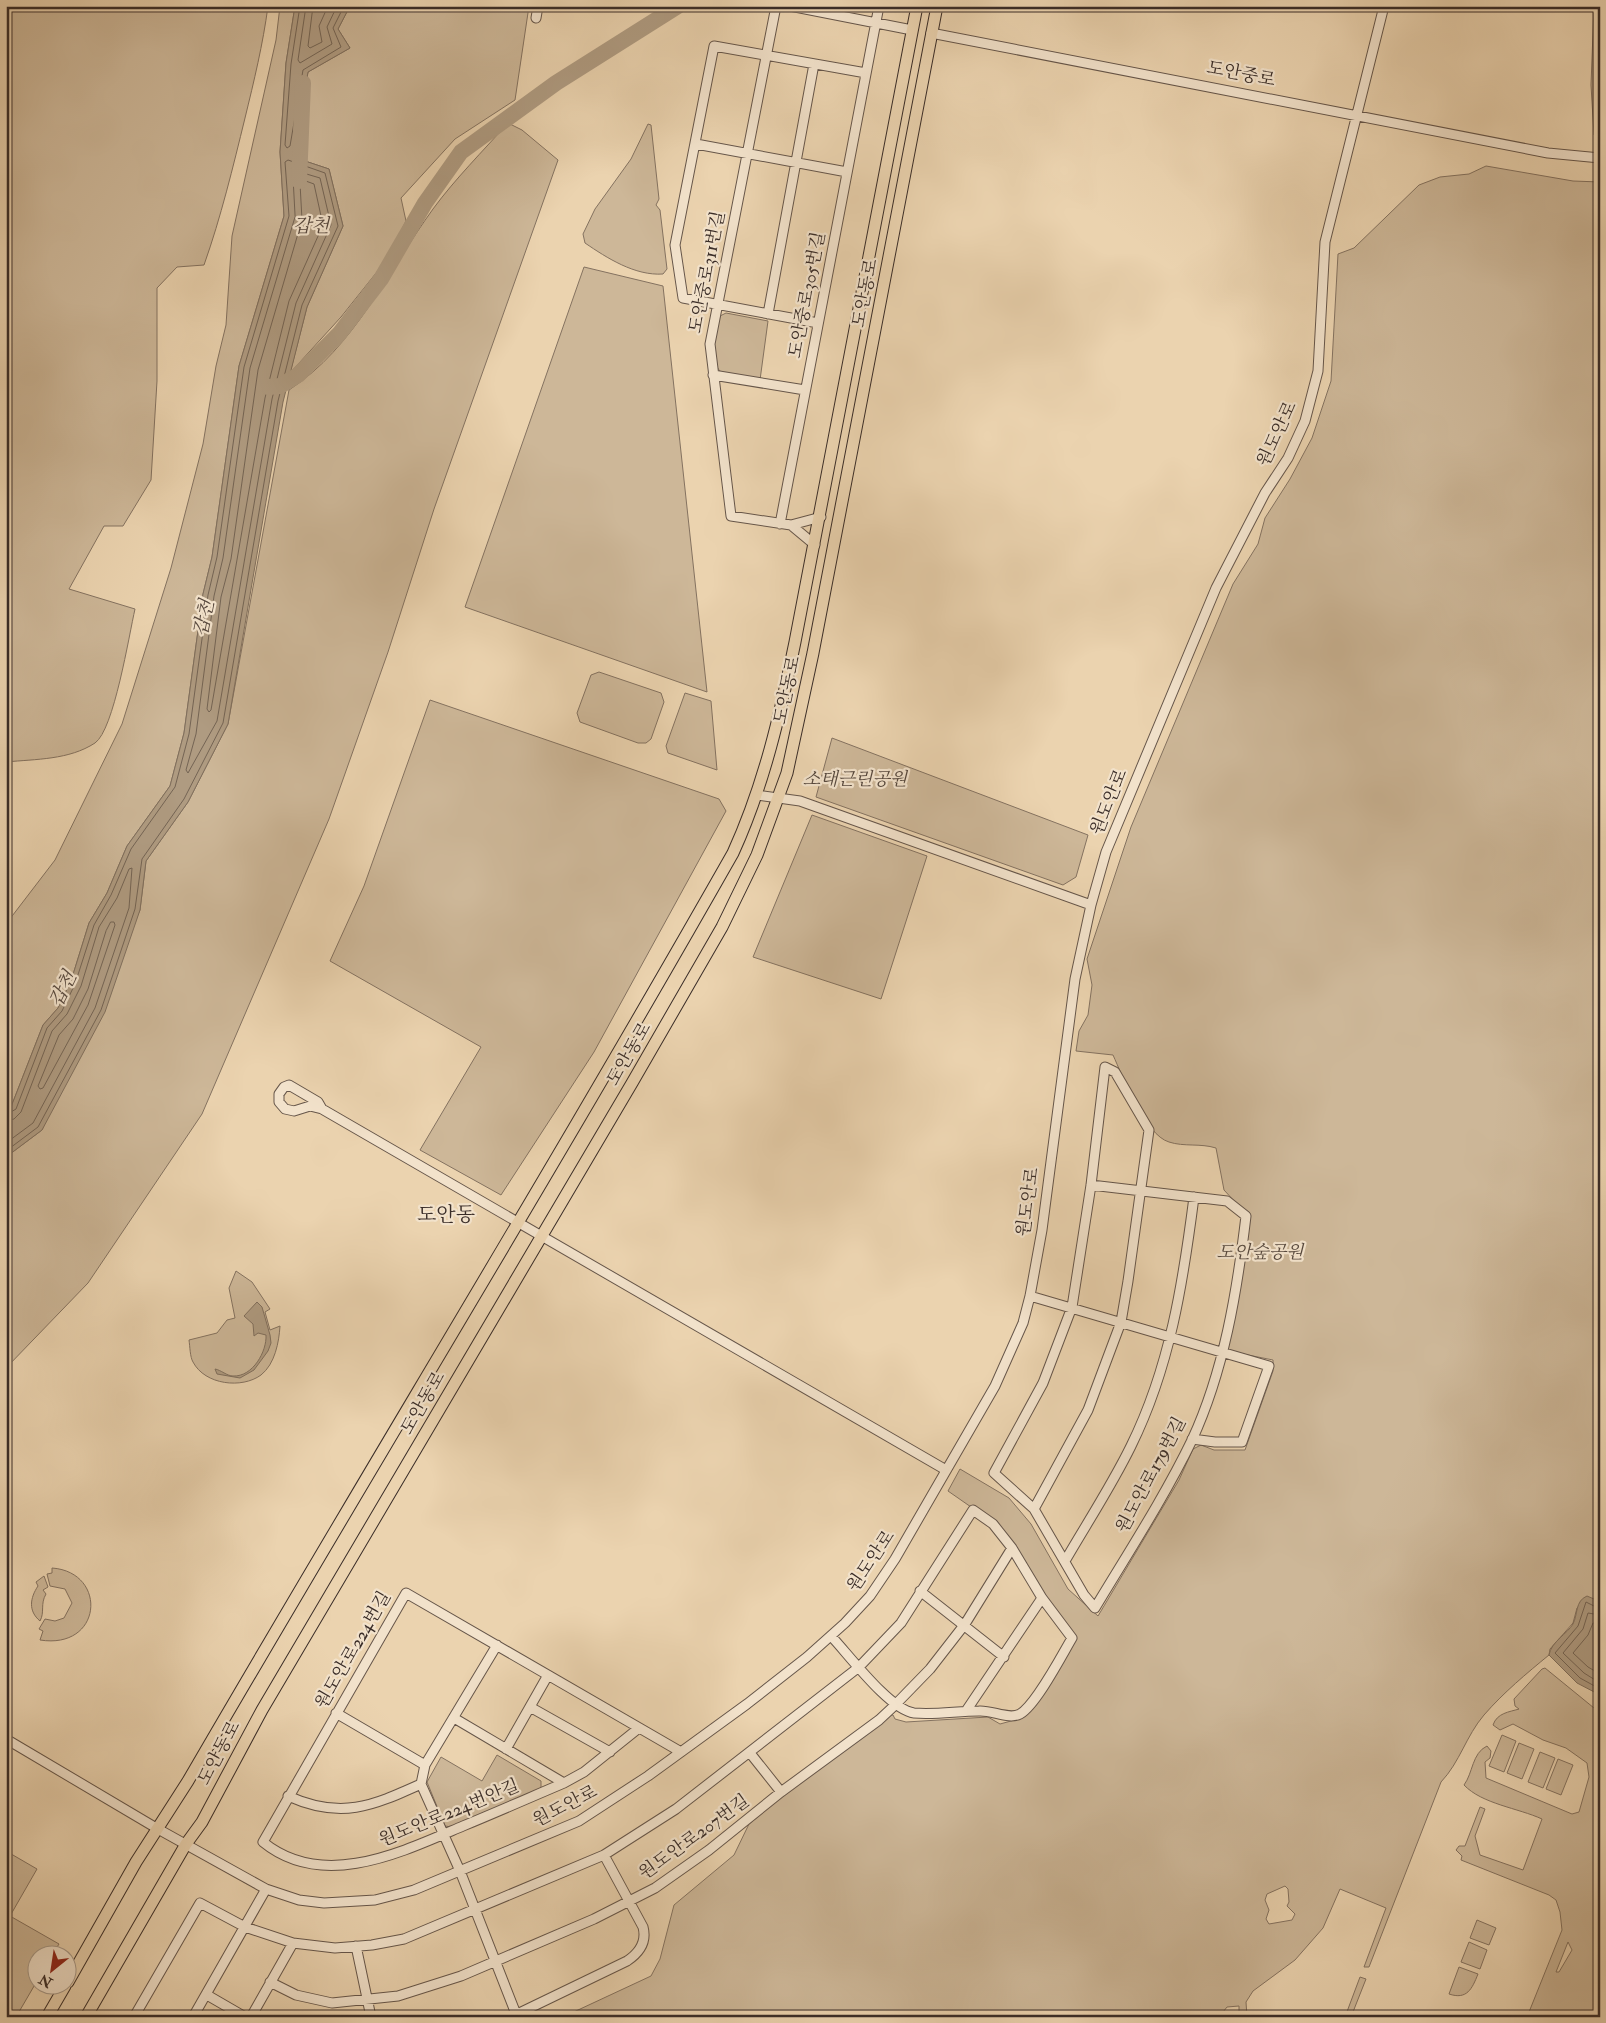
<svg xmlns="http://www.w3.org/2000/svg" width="1606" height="2023" font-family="'IM FELL Double Pica','Noto Serif KR',serif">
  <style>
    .green { fill: #cdb798; stroke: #847260; fill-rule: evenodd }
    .water { fill: #af9b81; stroke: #806f5d }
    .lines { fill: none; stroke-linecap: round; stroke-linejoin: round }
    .shore { stroke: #746454; stroke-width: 1 }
    .river { stroke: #af9b81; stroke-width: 16 }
    .minor-casing { stroke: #66564a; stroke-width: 11 }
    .major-casing { stroke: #3a2d28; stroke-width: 13 }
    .minor { stroke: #f2e2cb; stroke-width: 9 }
    .major { stroke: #ebd3af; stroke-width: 11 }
    .labels { text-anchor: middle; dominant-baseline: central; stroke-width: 4.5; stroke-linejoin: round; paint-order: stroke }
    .street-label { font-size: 18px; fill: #3a2d28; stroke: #f2e2cb }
    .park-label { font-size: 18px; font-style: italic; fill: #57493e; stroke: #f2e2cb }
    .water-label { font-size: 19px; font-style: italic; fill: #57483e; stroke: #f2e2cb }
    .quarter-label { font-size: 20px; fill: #3a2d28; stroke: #f2e2cb }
  </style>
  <rect width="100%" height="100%" fill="#ebd3af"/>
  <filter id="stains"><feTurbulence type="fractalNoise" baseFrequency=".004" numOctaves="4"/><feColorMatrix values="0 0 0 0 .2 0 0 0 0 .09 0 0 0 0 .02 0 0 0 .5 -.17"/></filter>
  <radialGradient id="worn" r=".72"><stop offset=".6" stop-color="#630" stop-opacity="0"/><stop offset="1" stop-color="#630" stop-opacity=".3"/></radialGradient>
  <path class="green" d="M 6,6 L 268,6 C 263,44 254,81 245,118 C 233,167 221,217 204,265 L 177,267 L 157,288 L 157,381 L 151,480 L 123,526 L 104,526 L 69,589 L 135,609 C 129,635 114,730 95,743 C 69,760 36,759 6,762 Z
    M 280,6 L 295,6 L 286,63 L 280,152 L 284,216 L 239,366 L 212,557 L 203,594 L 184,733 L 170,786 L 127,846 L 107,893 L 89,923 L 71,981 L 58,1008 L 43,1025 L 11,1107 L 6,1111 L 6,924 L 55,860 L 122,724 L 171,568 L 203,444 L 216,366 L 226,325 L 232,236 L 276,40 Z
    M 350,6 L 529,6 L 515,100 L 455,139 L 401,198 L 406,221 L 388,258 L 341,317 L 290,373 L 307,307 L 343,226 L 329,169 L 293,157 L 308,72 L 350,48 L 338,29 Z
    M 1594,6 L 1600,6 L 1600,135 L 1594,135 L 1591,85 Z
    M 508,123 L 522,130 L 558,160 L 434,509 L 388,652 L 329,819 L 202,1114 L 88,1283 L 6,1368 L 6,1157 L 42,1130 L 140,910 L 146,861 L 188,802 L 228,724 L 289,390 C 355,347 388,271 433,209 C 455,179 483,151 508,123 Z
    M 648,124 L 651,125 L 659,199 L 656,205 L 660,210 L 667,269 L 663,274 C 635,276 607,258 585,243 L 583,234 L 595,209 L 631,159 Z
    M 1486,166 L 1573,181 L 1600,182 L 1600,1607 L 1594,1599 L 1577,1608 L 1573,1623 L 1550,1649 L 1549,1655 C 1527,1673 1503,1693 1484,1715 C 1466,1736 1460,1762 1441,1782 L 1369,1967 L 1364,1967 L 1386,1908 L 1340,1889 L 1323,1928 L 1295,1960 L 1253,1991 L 1246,2002 L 1247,2017 L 1239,2016 L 1239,2006 L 1227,2007 L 1219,2017 L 563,2017 L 651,1976 L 660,1959 L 674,1905 L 734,1855 L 749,1824 L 830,1756 L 885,1715 L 893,1715 L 895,1719 L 906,1722 L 988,1717 L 1000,1724 L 1022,1718 L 1073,1637 L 994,1523 L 948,1491 L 960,1469 L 1009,1498 L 1031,1524 L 1068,1589 L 1098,1616 L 1179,1480 L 1193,1449 L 1201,1445 L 1214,1450 L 1245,1450 L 1273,1371 L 1273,1360 L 1228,1351 L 1226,1346 L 1248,1216 L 1224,1190 L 1216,1148 C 1200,1143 1184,1147 1169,1142 C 1145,1135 1123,1077 1113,1055 L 1076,1051 L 1079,1031 L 1088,1015 L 1092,985 L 1087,959 L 1131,827 L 1233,584 L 1258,544 L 1265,518 L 1290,479 L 1312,438 L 1331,381 L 1338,254 L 1354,248 L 1419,185 L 1440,177 L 1469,174 ZM 1285,1886 L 1288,1889 L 1289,1902 L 1287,1906 L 1295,1914 L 1292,1920 L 1269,1924 L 1266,1919 L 1269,1910 L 1265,1900 L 1267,1894 Z
    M 584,267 L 663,286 L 707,692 L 465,607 Z
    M 726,313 L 768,321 L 760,380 L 721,372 C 707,359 716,332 720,316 Z
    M 599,672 L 661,693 L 664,702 L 651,739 L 646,743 L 638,743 L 580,722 L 577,713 L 591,675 Z
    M 685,693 L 711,701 L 717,770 L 668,753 L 666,746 Z
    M 430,700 L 719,799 L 726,811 L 594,1052 L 501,1195 L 420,1150 L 481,1047 L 330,961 L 364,886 Z
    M 832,738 L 1088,835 L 1076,877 L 1063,885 L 816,797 Z
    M 812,815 L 927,856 L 881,999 L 753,957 Z
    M 236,1271 L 252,1282 L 270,1309 L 265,1312 L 270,1330 L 280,1326 C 279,1342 275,1364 261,1375 C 242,1389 205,1385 193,1362 C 190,1357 190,1347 189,1340 L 217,1333 L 227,1320 L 235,1318 L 229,1288 Z
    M 52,1568 C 108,1572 103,1650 40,1640 L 43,1631 L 39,1629 L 45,1619 L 55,1621 L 64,1618 L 72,1603 L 65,1589 L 50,1586 L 47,1574 L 52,1573 Z
    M 44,1576 L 48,1587 L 43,1590 L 46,1594 C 40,1604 45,1612 40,1621 C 28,1611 30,1598 38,1586 L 36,1582 Z
    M 1545,1668 L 1594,1708 L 1600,1700 L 1600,2017 L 1527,2017 L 1562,1930 L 1560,1912 L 1556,1900 L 1549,1895 L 1461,1860 L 1462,1856 L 1456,1850 L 1459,1846 L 1465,1846 L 1480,1807 L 1485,1809 L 1475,1836 L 1480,1855 L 1523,1870 L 1542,1819 C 1518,1808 1482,1804 1464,1785 C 1473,1773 1472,1753 1487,1746 L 1491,1751 L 1490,1758 L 1485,1762 L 1486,1778 L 1572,1814 L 1579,1812 L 1589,1777 L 1587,1763 L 1566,1748 L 1543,1740 L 1513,1724 L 1500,1730 L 1493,1725 C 1497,1713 1509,1712 1519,1709 L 1515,1706 L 1514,1699 L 1542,1669 ZM 1568,1942 L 1572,1950 L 1559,1972 L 1556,1972 Z
    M 1502,1735 L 1516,1741 L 1504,1772 L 1489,1766 Z
    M 1519,1743 L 1534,1749 L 1522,1779 L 1507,1773 Z
    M 1540,1752 L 1555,1758 L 1543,1788 L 1528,1782 Z
    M 497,1755 L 541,1781 L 541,1789 L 452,1827 L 445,1826 L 427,1782 L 441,1757 L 482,1781 Z
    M 1558,1759 L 1573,1765 L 1561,1795 L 1546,1789 Z
    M 6,1851 L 37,1869 L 10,1916 L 59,1944 L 52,1955 L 38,1956 L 37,1981 L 16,2017 L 6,2017 Z
    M 1477,1920 L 1496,1928 L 1489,1945 L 1470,1938 Z
    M 1469,1942 L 1487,1950 L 1480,1969 L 1461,1962 Z
    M 1459,1967 L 1478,1974 C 1472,1989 1467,2000 1449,1994 Z
    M 1360,1977 L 1366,1979 L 1351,2017 L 1345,2017 Z"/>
  <path class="water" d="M 295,6 L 350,6 L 338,29 L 350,48 L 308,72 L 293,157 L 329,169 L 343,226 L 307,307 L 283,402 L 228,724 L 188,802 L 146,861 L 140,910 L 105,1012 L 42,1130 L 6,1157 L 6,1111 L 11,1107 L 43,1025 L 58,1008 L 71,981 L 89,923 L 107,893 L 127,846 L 170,786 L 184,733 L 203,594 L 212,557 L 239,366 L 284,216 L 280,152 L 286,63 Z
    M 257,1302 L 262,1307 L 270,1335 L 271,1343 L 268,1351 L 254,1370 L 240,1378 L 217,1374 L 215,1369 C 221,1370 227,1376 233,1376 C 253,1377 267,1351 266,1335 L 258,1333 L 254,1336 L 253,1324 L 244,1316 Z
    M 1587,1596 L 1594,1599 L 1600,1607 L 1600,1695 L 1577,1683 L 1549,1655 C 1551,1642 1568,1633 1573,1624 C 1578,1614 1575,1601 1587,1596 Z"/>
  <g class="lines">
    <path class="shore" d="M 300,6 L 291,64 L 285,145 L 287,148 L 290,146 L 303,70 L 341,47 L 333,28 L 344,6
      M 306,6 L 298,60 L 300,63 L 332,44 L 327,27 L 337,6
      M 313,6 L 308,46 L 310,48 L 322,42 L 319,26 L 328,6
      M 293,170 L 320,178 L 331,225 L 296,303 L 272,399 L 217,721 L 188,773 L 186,770 L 196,734 L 214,596 L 223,558 L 250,368 L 295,217 Z
      M 303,180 L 314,184 L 323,225 L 289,301 L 265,398 L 211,710 L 209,712 L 207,709 L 221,597 L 231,559 L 258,370 L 302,220 L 300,183 Z
      M 111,922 L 114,922 L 115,925 L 88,1005 L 43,1088 L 40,1089 L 38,1086 L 59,1035 L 73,1019 L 88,989 L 106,931 Z
      M 6,1115 L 16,1109 L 47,1028 L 62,1011 L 75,984 L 94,925 L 111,895 L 131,849 L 175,787 L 189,734 L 208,595 L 217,557 L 244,367 L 289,216 L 285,162 L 288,160 L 325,173 L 338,226 L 302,305 L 278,401 L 223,723 L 184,799 L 142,859 L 135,909 L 101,1010 L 38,1127 L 6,1151
      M 6,1121 L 14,1119 L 21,1112 L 52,1031 L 67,1014 L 81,986 L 99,927 L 117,898 L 129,869 L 132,868 L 129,908 L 95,1008 L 33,1123 L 6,1143
      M 1600,1609 L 1586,1602 L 1578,1626 L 1555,1653 L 1580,1678 L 1600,1689
      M 1600,1615 L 1588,1613 L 1583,1629 L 1563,1653 L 1584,1673 L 1600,1683
      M 1600,1623 L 1593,1623 L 1588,1635 L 1573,1653 L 1588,1667 L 1600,1674"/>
    <path class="river" d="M 299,181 L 303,83
      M 268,387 L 280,386 L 298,375 L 339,334 L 381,279 L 425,203 L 461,152 L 556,83 L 678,6"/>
    <defs>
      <path id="minor" d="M 776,6 L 710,344 L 731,516 L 791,525 L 821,517
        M 790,6 L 912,30
        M 536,18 L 538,6
        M 931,33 L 1548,153 L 1600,158
        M 696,144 L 847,172
        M 768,314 L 814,64
        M 818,323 L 683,298 L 675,245 L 714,46 L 866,73
        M 713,375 L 805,390
        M 780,524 L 879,6
        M 791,525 L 815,545
        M 757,795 L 800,801 L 1091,905
        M 322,1109 L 318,1102 L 289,1085 L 284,1087 L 279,1094 L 279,1102 L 285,1109 L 294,1111 L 310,1106 L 322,1109 L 946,1470
        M 1030,1296 L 1269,1366 L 1242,1442 L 1215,1442 L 1192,1439
        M 1034,1509 L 1088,1410 L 1121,1322 L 1128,1281 L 1149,1130 L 1115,1072 L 1105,1067 L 1091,1185 L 1072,1307 L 1043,1383 L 994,1473 L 1034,1509 L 1084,1595 L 1095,1608 C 1128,1553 1164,1498 1192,1440 C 1224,1371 1237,1292 1246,1216 L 1227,1201 L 1091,1185
        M 1065,1561 C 1087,1523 1112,1485 1131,1446 C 1170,1367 1183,1283 1194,1197
        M 920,1591 L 1004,1657
        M 530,1707 L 610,1752
        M 966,1711 L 1042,1598
        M 336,1713 L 425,1765
        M 454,1718 L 564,1783
        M 639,1728 L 584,1772 L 564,1783 C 531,1797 497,1812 463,1826 C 402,1852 323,1891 263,1842 L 406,1593 L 681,1752
        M 6,1739 L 158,1829 L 266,1889 L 299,1900 L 324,1903 L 375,1900 L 414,1890 L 579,1821 L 648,1776 L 747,1704 L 807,1657 L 845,1623 L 870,1596 L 895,1559 L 995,1386 L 1023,1323 L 1030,1296 L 1042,1230 L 1075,979 L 1091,905 L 1106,852 L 1216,588 L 1265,493 L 1288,458 L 1305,421 L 1318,371 L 1325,242 L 1384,6
        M 506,1749 L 548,1675
        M 750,1753 L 781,1792
        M 421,1784 L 460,1871 L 516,2014
        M 288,1796 C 341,1820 372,1806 421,1784 L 425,1765 L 497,1645
        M 356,1946 L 371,2017
        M 270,1982 L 296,1995 L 332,2003 L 398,1996 L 461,1976 L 594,1919 L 655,1888 L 709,1850 L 781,1792 L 879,1720 L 894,1706 L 930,1669 L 965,1624 L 1012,1548
        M 207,1995 L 245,2017
        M 134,2017 L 200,1903 L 245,1927 L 293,1943 L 335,1948 L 372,1945 L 404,1939 L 604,1855 L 676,1809 L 859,1667 L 901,1623 L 973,1510 L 993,1524 L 1012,1548 L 1042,1598 L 1072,1638 C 1062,1655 1036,1705 1020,1714 C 1009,1720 992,1710 979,1711 C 958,1711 935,1715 914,1713 C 890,1710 849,1655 831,1636
        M 193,2017 L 266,1889
        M 251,2017 L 293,1943
        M 511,2017 L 627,1961 C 639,1953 647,1942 643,1927 L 604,1855"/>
      <path id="major" d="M 68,1982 L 136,1862 L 188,1781 C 368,1471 556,1165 733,853 C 764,785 780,715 795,642 L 917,6
        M 47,2017 L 65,1986
        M 86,2017 L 186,1844 L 202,1822 L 262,1710 L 632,1083 L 722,927 L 757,855 L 787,773 L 813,653 L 937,6"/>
    </defs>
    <use href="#minor" class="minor-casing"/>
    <use href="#major" class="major-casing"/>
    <use href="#minor" class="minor"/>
    <use href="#major" class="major"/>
  </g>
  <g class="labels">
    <g class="street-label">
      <text transform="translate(1241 74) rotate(11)">도안중로</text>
      <text transform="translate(707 272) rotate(-79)">도안중로311번길</text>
      <text transform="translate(865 293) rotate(-79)">도안동로</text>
      <text transform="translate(807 295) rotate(-79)">도안중로305번길</text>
      <text transform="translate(1277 434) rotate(-65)">원도안로</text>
      <text transform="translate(787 690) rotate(-78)">도안동로</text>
      <text transform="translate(1109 802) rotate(-68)">원도안로</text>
      <text transform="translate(629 1054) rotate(-60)">도안동로</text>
      <text transform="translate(1028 1202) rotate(-82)">원도안로</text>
      <text transform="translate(423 1403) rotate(-60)">도안동로</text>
      <text transform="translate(1151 1475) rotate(-62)">원도안로179번길</text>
      <text transform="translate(871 1561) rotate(-56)">원도안로</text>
      <text transform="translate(353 1650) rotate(-60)">원도안로224번길</text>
      <text transform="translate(219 1753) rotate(-62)">도안동로</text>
      <text transform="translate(565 1806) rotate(-27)">원도안로</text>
      <text transform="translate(449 1813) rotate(-22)">원도안로224번안길</text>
      <text transform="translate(694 1837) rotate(-36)">원도안로207번길</text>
    </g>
    <g class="park-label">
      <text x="855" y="779">소태근린공원</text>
      <text x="1260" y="1252">도안숲공원</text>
    </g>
    <g class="water-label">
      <text x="311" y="226">갑천</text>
      <text transform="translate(204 618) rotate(-78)">갑천</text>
      <text transform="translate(63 989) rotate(-64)">갑천</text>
    </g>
    <g class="quarter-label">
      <text x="446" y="1214">도안동</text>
    </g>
  </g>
  <rect width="1606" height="2023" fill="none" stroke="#ebd3af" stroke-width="25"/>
  <rect x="8" y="8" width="1591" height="2008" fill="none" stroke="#3a2d28" stroke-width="2.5"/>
  <rect x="12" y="12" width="1581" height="1998" fill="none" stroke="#3a2d28"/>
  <g transform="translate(52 1970) rotate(210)"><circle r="24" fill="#f2e2cb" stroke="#a89a8a"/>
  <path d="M0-4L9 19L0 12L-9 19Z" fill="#8f2418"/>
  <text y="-8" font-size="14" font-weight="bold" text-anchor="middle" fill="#3a2d28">N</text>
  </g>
  <rect width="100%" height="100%" filter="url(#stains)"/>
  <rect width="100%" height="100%" fill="url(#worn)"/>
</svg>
